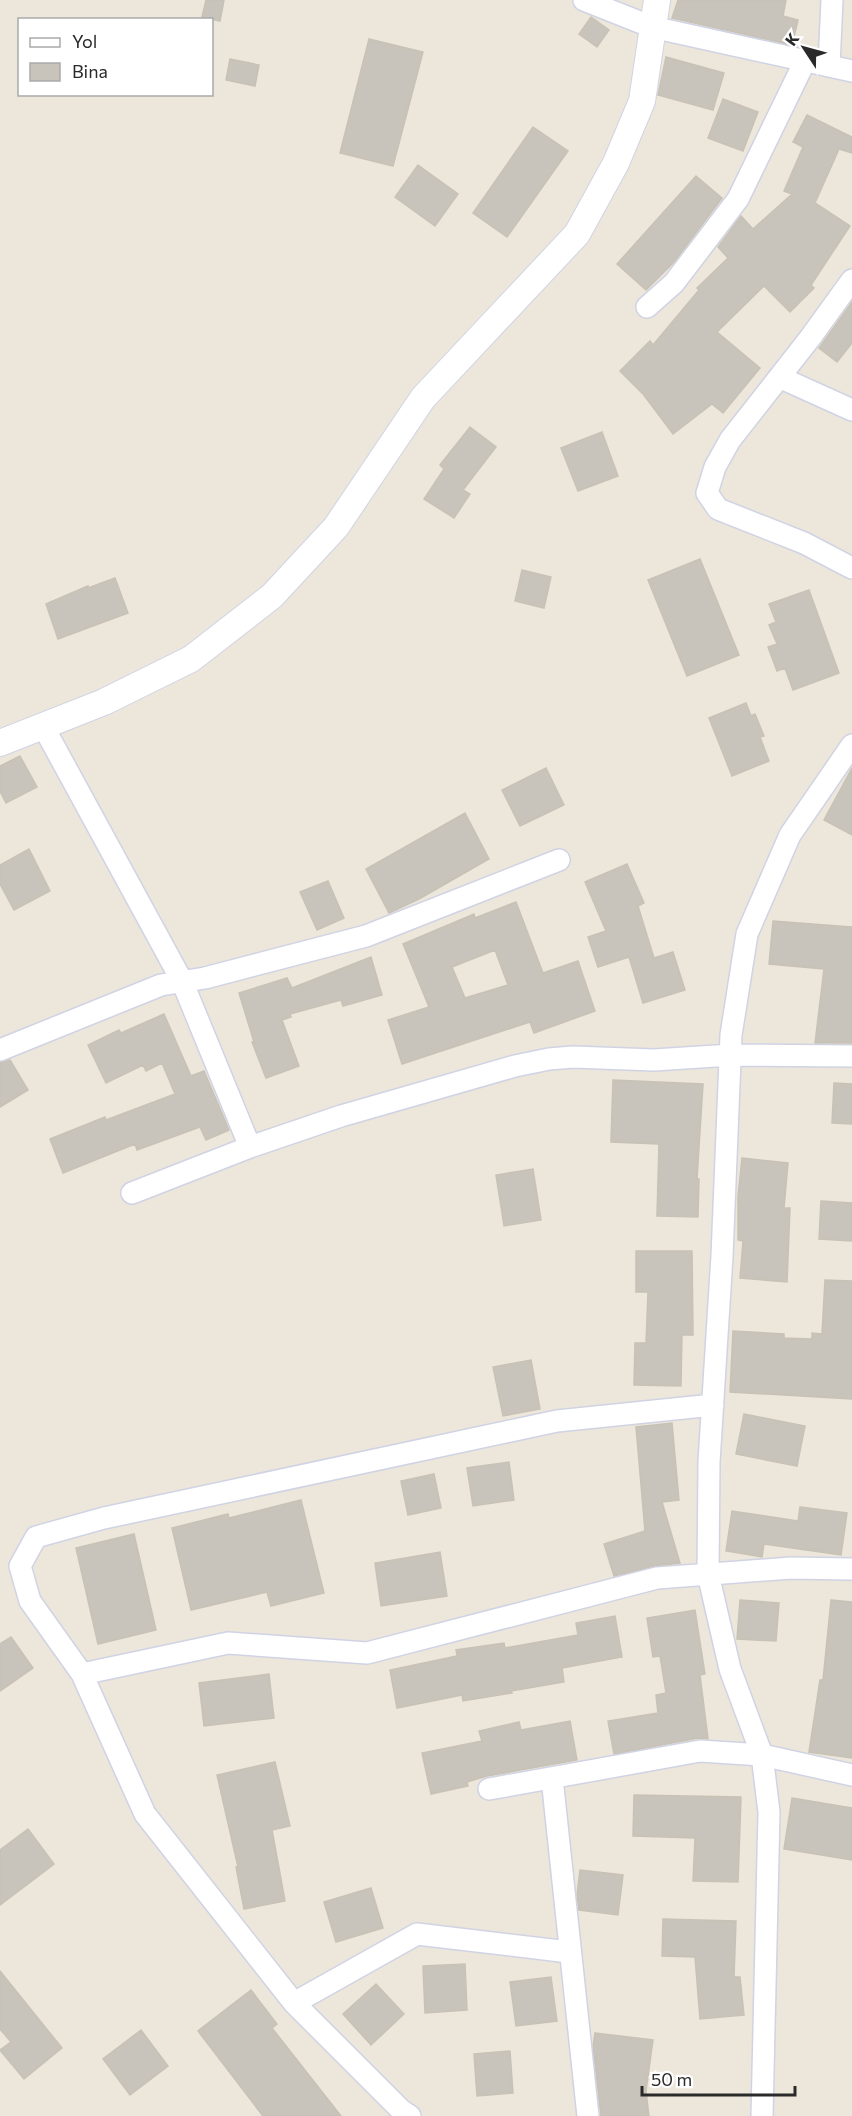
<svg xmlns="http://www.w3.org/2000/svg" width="852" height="2116" font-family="Commissioner,sans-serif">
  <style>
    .building { fill: #c8c3bb; stroke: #c8c2b5; stroke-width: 1.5; fill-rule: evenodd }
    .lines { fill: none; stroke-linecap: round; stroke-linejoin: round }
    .minor-casing { stroke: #d0d3e4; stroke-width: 24 }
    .tertiary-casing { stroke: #d0d3e4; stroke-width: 28 }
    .minor { stroke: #fff; stroke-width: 21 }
    .tertiary { stroke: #fff; stroke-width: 26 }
  </style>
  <rect width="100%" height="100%" fill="#ede6db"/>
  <path class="building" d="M 206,0 L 224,0 L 220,21 L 202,17 Z
    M 678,0 L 786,0 L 783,16 L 798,20 L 792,45 L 672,18 Z
    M 591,17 L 609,30 L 597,47 L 579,34 Z
    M 369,39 L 423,52 L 393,166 L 340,153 Z
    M 666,57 L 724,73 L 713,110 L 658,95 Z
    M 230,59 L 259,65 L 255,86 L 226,80 Z
    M 723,99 L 758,112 L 743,151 L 708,138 Z
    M 807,115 L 852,137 L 852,153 L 839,149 L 815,203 L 850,226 L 811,285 L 814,288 L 790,312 L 764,286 L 717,332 L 760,368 L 723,413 L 712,404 L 673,434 L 643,394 L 620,371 L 650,341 L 653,345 L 699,290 L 697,288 L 728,258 L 718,247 L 741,216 L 753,229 L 792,194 L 784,191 L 803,147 L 793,142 Z
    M 533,127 L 568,151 L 507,237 L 473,213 Z
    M 418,165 L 458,194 L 435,226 L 395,197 Z
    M 696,176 L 722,198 L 674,262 L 646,290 L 617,264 Z
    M 852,302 L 852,343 L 837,362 L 819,348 Z
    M 470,427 L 496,447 L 463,490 L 470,494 L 454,518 L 424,499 L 444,469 L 440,465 Z
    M 602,432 L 618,476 L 578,491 L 561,448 Z
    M 700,559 L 739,655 L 687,676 L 648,580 Z
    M 522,570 L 551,577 L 544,608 L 515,601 Z
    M 115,578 L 128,613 L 58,639 L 46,604 L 88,586 L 88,588 Z
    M 809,590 L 839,673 L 793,690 L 785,668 L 777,671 L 768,647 L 777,644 L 769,625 L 776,622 L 769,604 Z
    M 746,703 L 751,716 L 755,714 L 764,736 L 760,737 L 769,761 L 732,776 L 709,718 Z
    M 20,756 L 37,787 L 6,803 L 0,791 L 0,766 Z
    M 546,768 L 564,805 L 520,826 L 502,790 Z
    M 852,768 L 852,835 L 824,820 Z
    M 465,813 L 489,859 L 419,899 L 389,913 L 366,869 Z
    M 29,849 L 50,891 L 14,910 L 0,884 L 0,865 Z
    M 627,864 L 644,903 L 638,906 L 654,958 L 673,952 L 685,990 L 643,1003 L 629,957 L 598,967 L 588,937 L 606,931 L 585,882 Z
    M 328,881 L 344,918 L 317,930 L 300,892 Z
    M 516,902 L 543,973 L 578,961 L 595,1011 L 534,1033 L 530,1022 L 402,1064 L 388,1020 L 429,1007 L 403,944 L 474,914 L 475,918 ZM 495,950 L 508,985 L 465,998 L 452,967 Z
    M 773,921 L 852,927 L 852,1043 L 815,1043 L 824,969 L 769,964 Z
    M 371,957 L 382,995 L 343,1006 L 341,1000 L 290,1014 L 291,1017 L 282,1020 L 299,1066 L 266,1078 L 252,1042 L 254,1042 L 239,993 L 287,978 L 292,988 Z
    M 164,1014 L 191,1076 L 204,1071 L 229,1130 L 206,1140 L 200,1127 L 137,1150 L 135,1144 L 63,1173 L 50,1139 L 105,1117 L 106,1120 L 175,1094 L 162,1063 L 146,1071 L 143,1065 L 106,1083 L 88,1045 L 119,1030 L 121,1033 Z
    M 10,1060 L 28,1090 L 0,1107 L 0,1062 Z
    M 613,1080 L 703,1084 L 697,1179 L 699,1179 L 698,1217 L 657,1216 L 659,1144 L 611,1142 Z
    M 834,1083 L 852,1084 L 852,1124 L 832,1123 Z
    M 742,1158 L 788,1163 L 784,1208 L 790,1208 L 787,1282 L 740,1278 L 743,1241 L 738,1240 L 738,1196 Z
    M 533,1169 L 541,1220 L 504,1226 L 496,1175 Z
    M 821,1201 L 852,1203 L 852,1241 L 819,1239 Z
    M 636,1251 L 692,1251 L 693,1335 L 682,1335 L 681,1386 L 634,1385 L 635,1343 L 646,1343 L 648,1292 L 636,1292 Z
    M 825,1280 L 852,1281 L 852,1399 L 730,1392 L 733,1331 L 784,1334 L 784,1338 L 812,1339 L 812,1333 L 822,1334 Z
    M 531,1360 L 540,1409 L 503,1416 L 493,1367 Z
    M 744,1414 L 805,1426 L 797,1466 L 736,1454 Z
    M 672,1423 L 679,1500 L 662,1502 L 680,1563 L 654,1566 L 614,1576 L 604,1544 L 645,1531 L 636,1427 Z
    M 509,1462 L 514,1500 L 473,1506 L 467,1468 Z
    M 434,1474 L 441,1508 L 408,1515 L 401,1481 Z
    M 301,1500 L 324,1593 L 271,1606 L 267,1592 L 191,1610 L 172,1528 L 228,1514 L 229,1518 Z
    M 800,1507 L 847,1513 L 841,1555 L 764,1544 L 762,1557 L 726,1551 L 732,1511 L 798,1521 Z
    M 134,1534 L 156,1630 L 98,1644 L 76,1548 Z
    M 440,1552 L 447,1596 L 381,1606 L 375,1563 Z
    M 740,1600 L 779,1603 L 776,1641 L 737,1639 Z
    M 831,1600 L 852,1602 L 852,1758 L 809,1752 L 820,1680 L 823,1680 Z
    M 695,1610 L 705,1674 L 700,1675 L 708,1739 L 698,1738 L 614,1754 L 608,1721 L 658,1713 L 656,1695 L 666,1693 L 660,1656 L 653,1657 L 647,1618 Z
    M 615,1616 L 622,1657 L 562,1668 L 564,1682 L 511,1691 L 512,1693 L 463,1701 L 462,1695 L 397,1708 L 390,1670 L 457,1656 L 456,1650 L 504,1643 L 505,1648 L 578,1635 L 576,1623 Z
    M 11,1637 L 33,1668 L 0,1691 L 0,1644 Z
    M 269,1674 L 274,1718 L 204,1726 L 199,1683 Z
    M 570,1721 L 577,1760 L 487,1776 L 467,1782 L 468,1786 L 431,1794 L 422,1753 L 482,1741 L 479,1731 L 519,1722 L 521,1730 Z
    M 275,1762 L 290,1826 L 272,1830 L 285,1901 L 244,1909 L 236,1867 L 238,1867 L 217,1775 Z
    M 634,1795 L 741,1797 L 738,1882 L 693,1881 L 695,1838 L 633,1836 Z
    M 792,1798 L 852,1808 L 852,1860 L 784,1849 Z
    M 28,1829 L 54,1864 L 0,1905 L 0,1850 Z
    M 580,1870 L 623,1875 L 618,1915 L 579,1910 L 577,1895 Z
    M 371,1888 L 383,1928 L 336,1942 L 324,1902 Z
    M 663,1919 L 736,1921 L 734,1977 L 740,1977 L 744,2015 L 700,2019 L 695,1957 L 662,1956 Z
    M 465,1964 L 467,2010 L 425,2013 L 423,1966 Z
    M 0,1971 L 62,2048 L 24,2079 L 0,2050 L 11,2042 L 0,2029 Z
    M 551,1977 L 557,2021 L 516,2026 L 510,1982 Z
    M 376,1984 L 404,2014 L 371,2045 L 343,2014 Z
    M 251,1990 L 277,2024 L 272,2028 L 341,2116 L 263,2116 L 198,2031 Z
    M 141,2030 L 168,2066 L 130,2095 L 103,2059 Z
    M 595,2033 L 653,2040 L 646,2091 L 649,2116 L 601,2116 L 593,2046 Z
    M 510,2051 L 513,2093 L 477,2096 L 474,2054 Z"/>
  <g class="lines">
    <defs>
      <path id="minor" d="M 584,0 L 652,27 L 852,71
        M 829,65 L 832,0
        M 852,280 L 810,338 L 730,440 L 715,467 L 707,493 L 718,509 L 804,543 L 852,568
        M 647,307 L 674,283 L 738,199 L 805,61
        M 779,377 L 852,410
        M 43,726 L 182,981 L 250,1147
        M 0,1050 L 161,985 L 205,978 L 366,936 L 559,860
        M 132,1193 L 250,1147 L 341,1116 L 515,1066 L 549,1059 L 573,1057 L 654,1060 L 731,1055 L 852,1056
        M 82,1674 L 228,1643 L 367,1653 L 657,1578 L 791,1568 L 852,1569
        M 552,1778 L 588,2116
        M 489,1789 L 700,1751 L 762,1755 L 852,1775
        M 294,2003 L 417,1934 L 569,1952
        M 410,2116 L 401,2110 L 294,2003 L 145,1814 L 82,1674 L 30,1601 L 20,1566 L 36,1537 L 104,1518 L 557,1421 L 713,1405
        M 762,2116 L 769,1812 L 762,1755 L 730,1669 L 708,1574 L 709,1462 L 722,1256 L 731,1035 L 747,934 L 790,835 L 852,745"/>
      <path id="tertiary" d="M 0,743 L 104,702 L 191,659 L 272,596 L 336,527 L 423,398 L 577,234 L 616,163 L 642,101 L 657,0"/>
    </defs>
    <use href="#minor" class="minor-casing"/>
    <use href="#tertiary" class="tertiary-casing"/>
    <use href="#minor" class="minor"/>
    <use href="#tertiary" class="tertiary"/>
  </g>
  <rect x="18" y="18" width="195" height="78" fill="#ffffff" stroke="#aaaaaa" stroke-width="1.5"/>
  <rect x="30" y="38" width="30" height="9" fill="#ffffff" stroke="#aaaaaa" stroke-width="1.5"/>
  <text x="72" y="48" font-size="18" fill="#2a2a2a">Yol</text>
  <rect x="30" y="63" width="30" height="18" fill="#c8c3bb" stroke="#aaaaaa" stroke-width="1.5"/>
  <text x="72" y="78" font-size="18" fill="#2a2a2a">Bina</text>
  <g transform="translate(804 48) rotate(306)" stroke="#ffffff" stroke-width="4.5" paint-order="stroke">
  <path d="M0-4.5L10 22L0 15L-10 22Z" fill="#2a2a2a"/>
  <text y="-9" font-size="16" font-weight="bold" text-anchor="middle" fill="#2a2a2a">K</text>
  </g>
  <path d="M642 2086v9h153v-9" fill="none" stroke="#2a2a2a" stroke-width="3"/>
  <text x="651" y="2086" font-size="18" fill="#2a2a2a" stroke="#ffffff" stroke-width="4.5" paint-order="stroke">50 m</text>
</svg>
